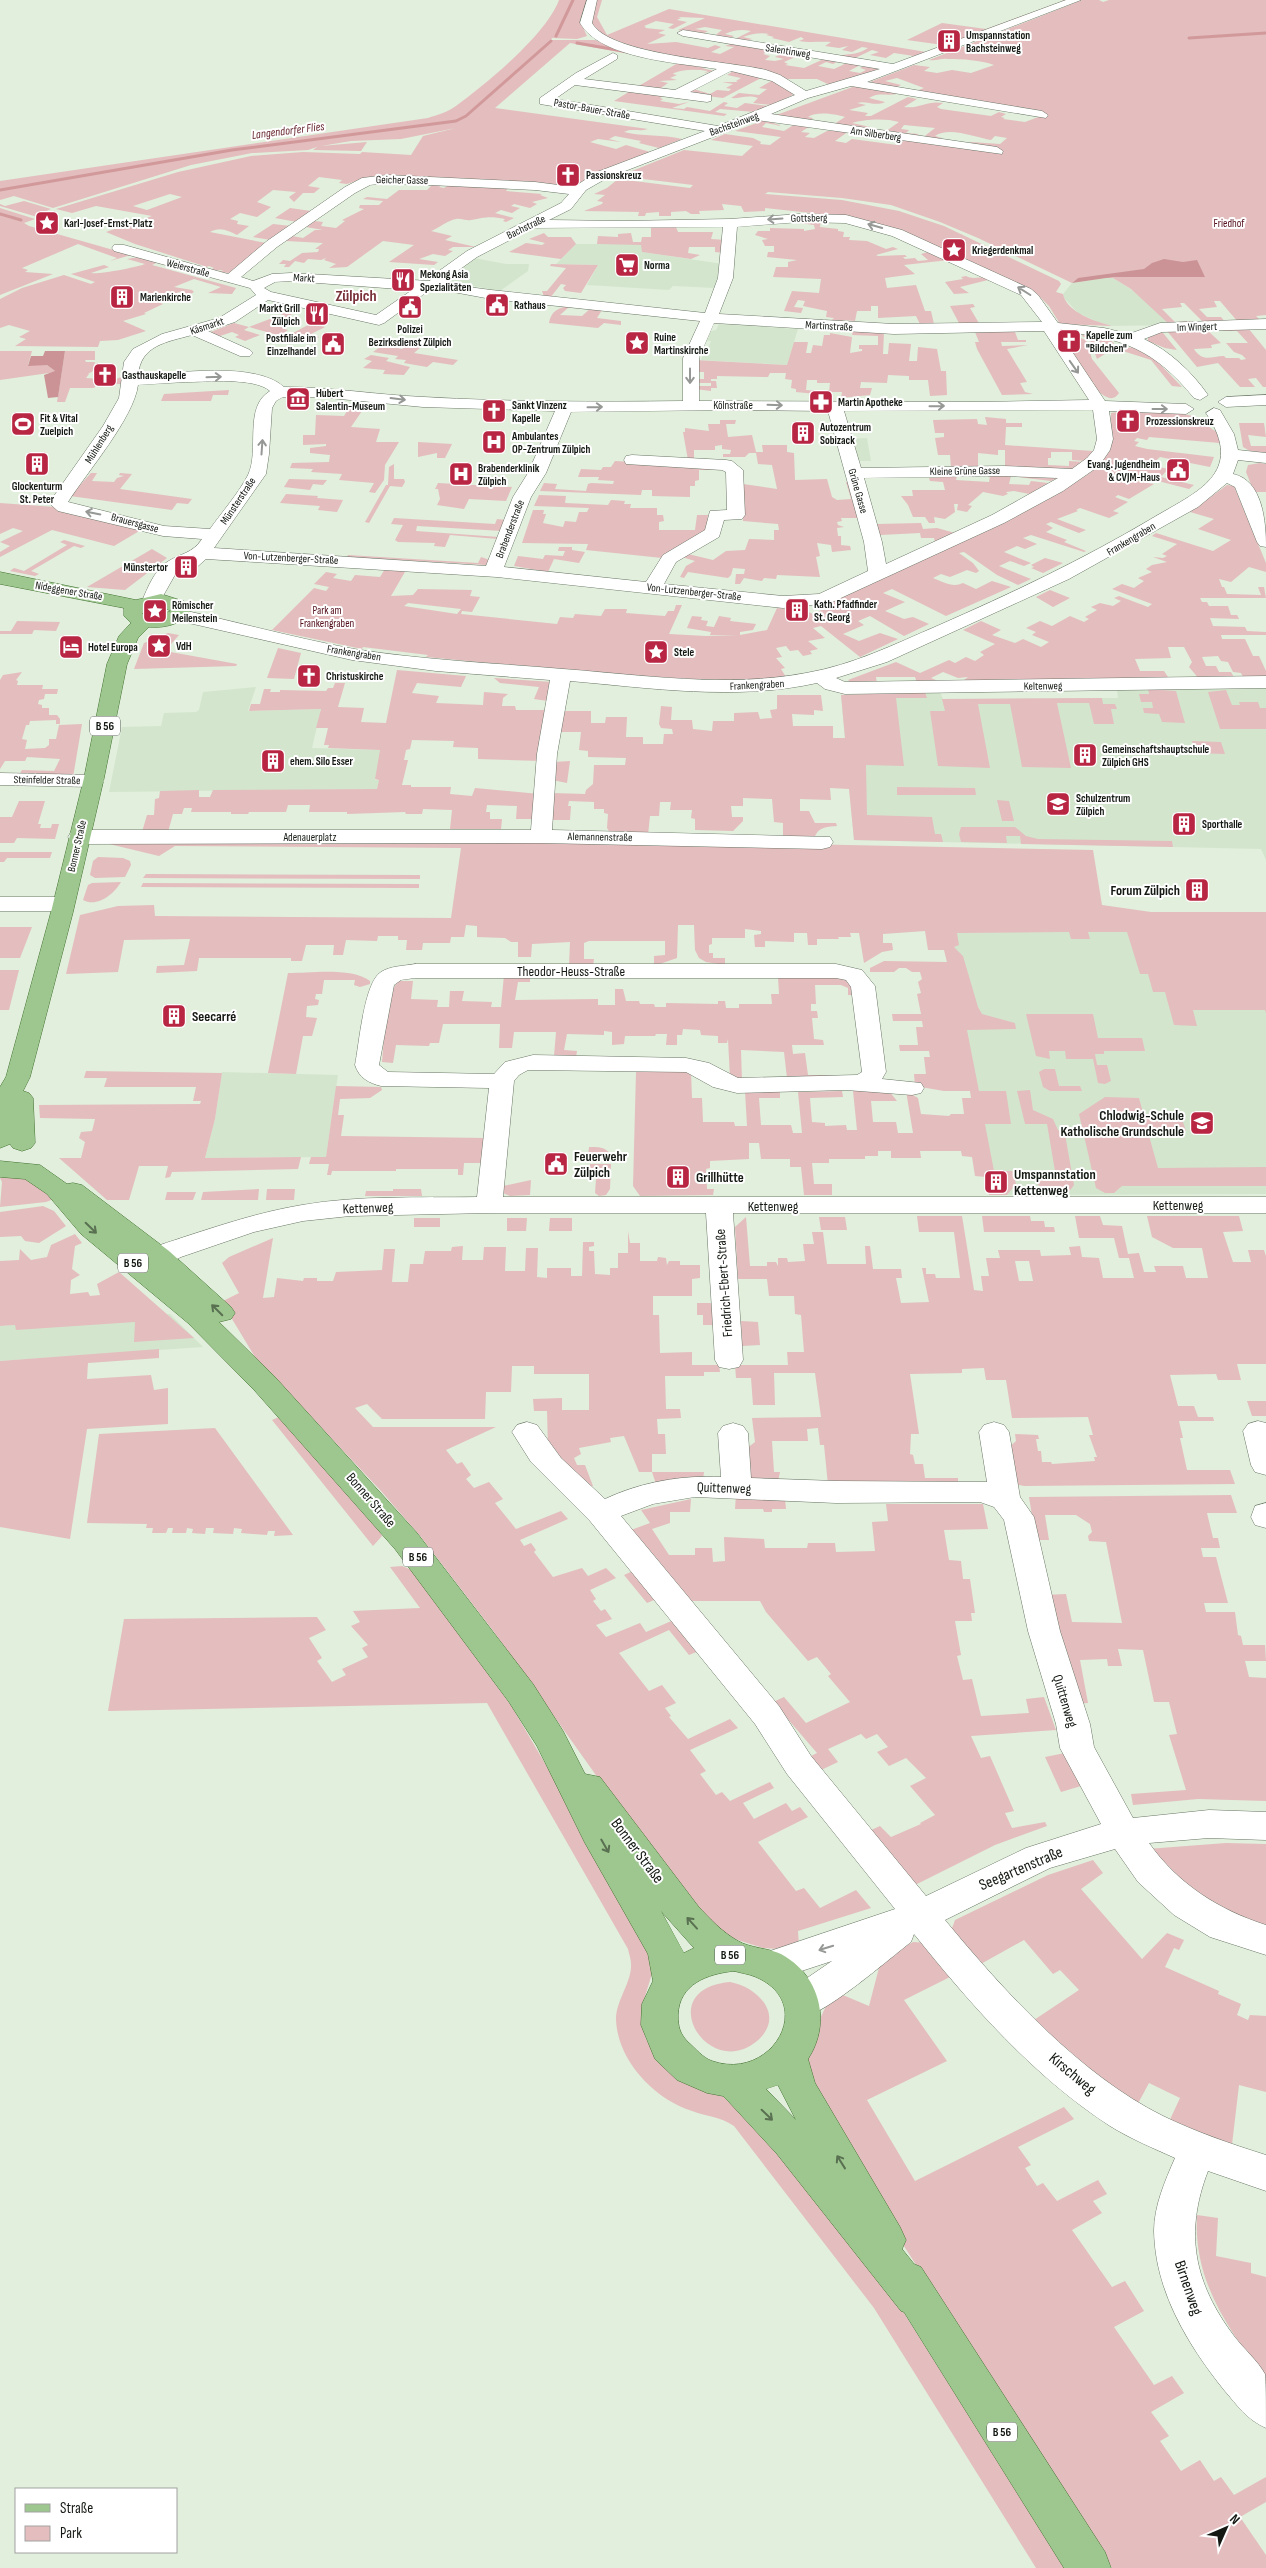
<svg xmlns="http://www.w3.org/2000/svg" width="1266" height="2568" font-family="'Sofia Sans Condensed',sans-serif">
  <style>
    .built { fill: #d3e6cd }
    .green { fill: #e4bdbe; fill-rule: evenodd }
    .forest { fill: #cb9395 }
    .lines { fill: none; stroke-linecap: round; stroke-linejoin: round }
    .stream { stroke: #d2999b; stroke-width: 3 }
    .minor-tunnel { stroke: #c2cfbe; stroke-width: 19; stroke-dasharray: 19 10; stroke-linecap: butt }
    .minor-casing { stroke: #6a7666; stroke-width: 1 }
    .major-casing { stroke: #447233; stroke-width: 1 }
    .minor { fill: #fff; fill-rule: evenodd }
    .major { fill: #9ec78f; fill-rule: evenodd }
    .oneway { stroke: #959895 }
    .oneway2 { stroke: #597051 }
    .labels { text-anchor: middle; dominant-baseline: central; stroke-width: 4; stroke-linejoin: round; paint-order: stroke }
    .far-poi-label { font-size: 11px; font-weight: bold; fill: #141913; stroke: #fff; text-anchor: start }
    .far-street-label { font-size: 11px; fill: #141913; stroke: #fff }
    .far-park-label { font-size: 11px; fill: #530e1b; stroke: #fff }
    .far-water-label { font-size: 12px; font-style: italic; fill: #611d26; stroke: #fff }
    .shield { fill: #fff; stroke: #5a5e5a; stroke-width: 1 }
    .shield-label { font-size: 12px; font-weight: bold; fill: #141913 }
    .poi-label { font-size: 14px; font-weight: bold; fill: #141913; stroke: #fff; text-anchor: start }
    .street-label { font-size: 14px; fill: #141913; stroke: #fff }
    .far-district-label { font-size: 16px; font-weight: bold; fill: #7a323a; stroke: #fff }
    .near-street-label { font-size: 16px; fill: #141913; stroke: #fff }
  </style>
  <rect width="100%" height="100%" fill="#e1efdc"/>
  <path class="built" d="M 576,244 L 642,244 L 642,252 L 723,264 L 714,288 L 673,286 L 669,290 L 587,285 L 598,265 L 556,264 Z
    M 474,258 L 506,264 L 529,264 L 528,271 L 500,291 L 452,282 L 449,276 Z
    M 1112,277 L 1132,290 L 1173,325 L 1113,326 L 1098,322 L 1078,313 L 1064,298 L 1063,294 L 1072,283 Z
    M 719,324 L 798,329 L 787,365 L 701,360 L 706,346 L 709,346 L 711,341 L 703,340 L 706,332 L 716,330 Z
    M 867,438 L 871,461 L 856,461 L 849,439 Z
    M 256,687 L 248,711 L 321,709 L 312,748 L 381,750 L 375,780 L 379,780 L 377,789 L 109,792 L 122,727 L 161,726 L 164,713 L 196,712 L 199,710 L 203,692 Z
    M 1266,688 L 1266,860 L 1261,849 L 854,840 L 841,695 L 940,692 L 943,699 L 1118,698 L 1117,690 Z
    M 1266,923 L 1266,1194 L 1007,1195 L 1004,1177 L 986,1177 L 940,924 Z
    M 222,1072 L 338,1075 L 326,1157 L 205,1158 L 215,1119 Z
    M 170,1314 L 203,1347 L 0,1361 L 0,1326 Z"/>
  <path class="green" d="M 559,0 L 587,0 L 580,21 L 587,36 L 577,39 L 552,38 L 551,40 L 595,40 L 610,46 L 704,66 L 702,68 L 714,71 L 704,73 L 708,71 C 696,69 684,69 674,73 L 673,74 L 677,75 L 670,78 L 677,80 L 659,81 L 668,83 L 661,88 L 673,90 L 669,91 L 637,87 L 678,63 L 570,43 L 495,108 L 648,129 C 640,132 632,128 624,132 C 643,137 662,134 682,139 L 659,148 L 639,143 L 641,141 L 615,136 L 609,139 L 621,142 L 598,139 L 590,142 L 616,149 L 626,145 L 650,152 L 593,175 L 571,189 L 369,177 L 347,184 L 339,183 L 342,180 L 319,177 L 308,186 L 320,188 L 314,193 L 303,193 L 294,202 L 289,197 L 296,192 L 273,190 L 257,202 L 271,207 L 257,217 L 240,213 L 230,219 L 238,221 L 237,224 L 249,226 L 237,235 C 229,231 220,226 210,232 L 266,243 L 229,273 L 220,272 L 223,270 L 208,271 L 214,268 L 209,266 L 201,269 L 199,268 L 204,266 L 135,244 L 106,232 L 152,216 L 96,206 L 72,213 L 56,209 L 178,172 L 251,156 L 303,152 L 360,154 L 362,152 L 411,155 L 423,136 L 456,128 L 401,139 L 351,141 L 321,146 L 367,142 L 361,151 L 313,150 L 317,147 L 308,150 L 252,153 L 191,165 L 53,208 L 14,196 L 0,200 L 0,181 L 428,118 C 437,115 448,112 456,106 C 486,84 546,35 559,0 ZM 170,194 L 182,197 L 147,210 L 133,206 Z
    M 597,0 L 602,0 L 597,17 L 607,35 L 669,9 L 926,52 L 914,56 L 894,53 L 886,58 L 870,55 L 879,52 L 872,50 L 853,59 L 838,57 C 848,52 854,57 868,48 L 862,47 L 852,52 L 842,50 L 848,46 L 839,48 L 825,46 L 831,42 C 820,41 811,43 799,41 L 804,39 L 801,37 L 789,42 L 772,38 L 774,37 L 766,35 L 769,34 C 761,32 751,34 743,37 L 752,39 L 746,41 L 733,40 L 751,31 C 742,29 733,30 725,34 L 734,36 L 730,38 L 713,37 L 722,30 L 705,27 L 695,29 L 708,31 L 701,35 L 678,30 L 705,18 L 678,17 L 681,18 L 677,20 L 687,22 L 673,29 L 668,28 L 674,24 L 656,21 L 644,26 L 646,27 L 645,28 L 665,30 L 658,33 L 666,35 L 647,44 L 676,42 L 708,48 L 715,45 L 721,47 L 711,52 L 720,54 L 734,47 L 725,46 L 733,43 L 774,49 L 763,54 L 770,56 L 765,60 L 775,61 L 784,59 L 775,57 L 786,51 L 802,54 L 784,62 L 788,64 L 785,65 L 804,68 L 826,58 L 839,61 L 833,64 L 826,62 L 818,66 L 834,69 L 849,62 L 862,64 L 849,71 L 860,73 L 866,70 L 860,68 L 866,65 L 879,69 L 830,85 L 817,79 L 787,79 L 771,73 C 739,67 608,51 593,26 C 589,19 595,7 597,0 Z
    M 1062,0 L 1070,0 L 967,38 C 964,38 947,40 945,41 L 950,43 L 943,45 L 907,40 L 942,23 L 986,29 L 1063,1 Z
    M 1082,0 L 1099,0 L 1103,2 L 1109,0 L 1266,0 L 1266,315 L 1256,316 L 1261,321 L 1238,322 L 1220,301 L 1214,301 L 1217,307 L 1199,309 L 1207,317 L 1221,317 L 1226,323 L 1205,324 L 1184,303 L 1180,303 L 1182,307 L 1162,309 L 1175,322 L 1192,321 L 1197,324 L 1171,326 L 1131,289 L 1113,278 L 1078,278 L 1072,283 L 978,238 L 940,222 L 891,205 L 842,198 L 768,192 L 765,194 L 842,200 L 899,211 L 944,226 L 1059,281 L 1061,284 L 1056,292 L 1063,294 C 1067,313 1097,322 1113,326 L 1060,324 L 1049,306 L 1037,294 L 848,217 L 765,208 L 765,211 L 744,212 L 741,206 L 722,204 L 724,210 L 699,211 L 700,214 L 691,214 L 686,211 L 671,212 L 671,216 L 659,216 L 659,212 L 646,213 L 645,216 L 638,216 L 639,212 L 584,211 L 602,204 L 603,202 L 597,201 L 605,195 L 594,194 L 607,188 L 618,179 L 690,188 L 693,185 L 643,179 L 627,173 L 684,150 L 742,156 L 753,146 L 711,140 L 725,134 L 753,138 L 761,142 L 760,144 L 770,145 L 781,137 L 735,131 L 765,120 L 782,126 L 766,123 L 762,127 L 784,131 L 795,124 L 810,126 L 801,132 L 810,133 L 805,137 L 814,138 L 827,131 L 849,131 L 835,141 L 846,143 L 852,139 L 897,145 L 905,140 L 967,146 L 971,142 L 1000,144 L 1007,138 L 995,136 L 991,140 C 977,138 949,126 935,136 L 942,138 L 933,141 L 921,139 L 935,128 L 904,125 L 901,129 L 909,130 L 906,133 L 919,134 L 914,137 L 882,134 L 899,122 C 886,118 864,119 852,123 L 870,127 L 864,131 L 831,126 L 845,117 C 835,114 817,111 808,117 L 813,118 L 811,120 L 771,117 L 858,85 L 902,92 C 890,98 880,91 869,98 L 885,102 C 875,107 866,100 857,103 L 866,105 L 849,110 L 868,113 L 865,116 L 871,116 L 908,97 L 917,99 L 904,107 C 919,109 928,100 943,103 L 937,107 L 941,109 L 991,116 L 999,112 L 1006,114 L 1001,117 L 1005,118 L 1003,119 L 1025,122 L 1041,116 L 913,92 L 924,88 L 897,78 L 885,81 L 901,85 L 895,88 L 870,82 L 914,65 L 930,67 L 924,71 L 937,73 L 952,70 L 971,73 L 994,65 C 981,60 962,59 948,59 C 941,58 937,61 929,60 Z
    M 735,70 L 761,78 L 723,98 L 692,94 L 689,92 L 694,89 L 710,94 L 717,90 L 729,91 L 731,89 L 726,88 L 733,84 L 722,82 L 738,82 L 736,81 L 741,78 L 727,75 Z
    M 773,80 L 792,92 L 793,95 L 771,105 L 753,103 L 758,98 C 747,94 740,99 731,98 L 739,93 L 759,95 L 767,89 L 759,88 Z
    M 632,90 L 665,94 L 660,98 L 663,99 L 660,101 L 679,104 L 689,102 L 672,108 L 684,109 L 687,107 L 710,111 L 724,102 L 728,103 L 724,106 L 737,108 L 745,103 L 769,106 L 755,112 L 720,109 L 715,112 L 727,114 L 724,116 L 614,101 Z
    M 445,183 L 439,187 L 444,188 L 449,185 L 508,188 L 506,191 L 542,194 L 540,195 L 548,198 L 532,202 L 537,204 L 530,208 L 514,204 L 511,206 L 520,208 L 512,213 L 501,210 L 495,213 L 514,218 L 506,222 L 503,221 L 505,219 C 491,216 485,217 471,220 C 466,221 461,218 456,219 C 448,220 439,228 431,231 L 452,236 L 445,240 L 476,247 L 453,247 L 448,250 L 453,251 L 445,256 L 433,254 L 419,259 L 438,262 L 434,265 L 389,262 L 414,245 L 383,241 L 347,267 L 329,268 L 336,264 L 324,260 L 326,258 L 321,260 L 308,259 L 304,263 L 295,261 L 289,267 L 284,267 L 286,264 L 279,264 L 283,260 L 290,261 L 302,253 L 318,252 L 319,249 L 315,249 L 323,243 L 286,241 L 292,236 L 303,238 L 315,230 L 323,230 L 306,227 L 314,221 L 323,222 L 321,226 L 336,228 L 345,221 L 342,220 L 364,209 L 359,208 L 360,205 L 379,205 L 383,201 L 363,199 L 367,197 L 387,199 L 399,190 L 427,190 L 432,185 Z
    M 24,201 L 51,209 L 34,216 L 0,206 L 0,204 L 5,206 Z
    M 0,208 L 35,219 L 24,223 L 29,226 L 131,255 L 110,261 L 117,258 L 78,244 L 22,268 L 28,270 L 25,272 L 53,274 L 0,295 Z
    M 290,208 L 311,211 L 297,222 L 275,218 Z
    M 821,219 L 820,227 L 838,229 L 838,231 L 844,232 L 843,237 L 850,237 L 849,240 L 867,241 L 886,249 L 893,247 L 898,249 L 876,255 L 878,256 L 905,255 L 907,257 L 903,257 L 905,259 L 915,258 L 918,261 L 928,260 L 921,254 L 931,251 L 949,260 L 904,265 L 915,274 L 885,278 L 887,288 L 916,285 L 925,311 L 931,311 L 934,324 L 921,326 L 916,316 L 878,318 L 878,306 L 871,306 L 871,311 L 857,311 L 855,321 L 843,320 L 842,323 L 829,322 L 834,318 L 826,317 L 827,311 L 803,306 L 805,301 L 798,300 L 794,307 L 803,308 L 801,313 L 784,311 L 792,291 L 819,293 L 821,279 L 773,277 L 776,267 L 788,267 L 788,262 L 797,260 L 767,257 L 768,252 L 774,252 L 774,246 L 765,246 L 762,240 L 768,239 L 755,235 L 758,231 L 770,231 L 770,228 L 804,229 L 804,231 L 815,229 L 814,225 L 800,223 L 800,220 Z
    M 273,224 L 291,226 L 271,240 L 253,237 Z
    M 651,227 L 676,227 L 678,232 L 713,232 L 711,239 L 726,240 L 724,253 L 715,252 L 715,247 L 689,247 L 688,253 L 700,255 L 691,259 L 642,252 L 641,245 L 597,244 L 598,236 L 618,237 L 618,234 L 631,233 L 633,242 L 641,242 L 642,237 L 651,237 Z
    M 544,233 L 548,237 L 571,237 L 576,244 L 561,259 L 509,252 L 526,243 L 542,245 L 545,243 L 529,239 Z
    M 139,257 L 158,262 L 152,265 L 236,288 L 232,294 L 208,293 L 221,287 L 194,279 L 174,287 L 192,290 L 194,292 L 189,295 L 179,292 L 155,301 L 163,304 L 144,313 L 146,314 L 123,321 L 146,331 L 118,340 L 100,341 L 98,347 L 15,346 L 26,339 L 19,337 L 30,331 L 9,325 L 0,328 L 0,299 L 22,288 L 64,275 L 91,284 L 95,282 L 71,274 L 104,265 L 109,267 L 91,273 C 96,275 139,267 145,264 L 127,259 Z
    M 551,264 L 598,265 L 581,293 L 565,291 L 563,288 L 566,285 L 561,284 L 550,298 L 544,297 L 542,291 L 547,291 L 566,268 L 550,266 Z
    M 966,276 C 975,281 984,274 992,279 L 960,287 L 969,293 L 954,294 L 945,282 L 963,279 L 961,277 Z
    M 973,304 L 975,307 L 970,308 L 980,325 L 960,325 L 950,306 Z
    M 570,306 L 560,315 L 582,316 L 591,308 L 602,310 L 597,318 L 621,321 L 621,325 L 604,323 L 598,328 L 549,323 C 551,311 559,307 570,306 Z
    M 280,312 L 294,313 L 289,316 L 302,320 L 282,328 L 288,330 L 285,332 L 291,334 L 310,324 L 325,327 L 311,334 L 319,337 L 316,339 L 303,336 L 296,340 L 249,327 L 244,330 L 260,335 L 245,341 L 235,337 L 239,335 L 232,332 L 217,337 L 208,333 L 234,323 L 249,327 L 283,314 Z
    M 1248,328 L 1266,350 L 1266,387 L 1263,387 L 1256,378 L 1248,379 L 1255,387 L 1240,387 L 1218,363 L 1197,367 L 1167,331 L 1207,330 L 1221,343 L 1211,345 L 1212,348 L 1194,349 C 1203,363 1211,356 1224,356 L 1226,358 L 1239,358 L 1241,360 L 1246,359 L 1242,355 L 1234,352 L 1226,343 L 1248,343 L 1237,331 L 1223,331 L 1221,329 Z
    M 853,331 L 884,332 L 883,354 L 888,354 L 889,343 L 911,344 L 909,361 L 917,361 L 918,347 L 937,349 L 941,371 L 946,371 L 947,395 L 930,396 L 928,380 L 909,380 L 909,376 L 888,375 L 887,383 L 861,382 L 860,388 L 872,388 L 870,395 L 841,398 L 842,392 L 829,392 L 830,383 L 817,383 L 817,380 L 807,380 L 806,390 L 816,391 L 816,394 L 796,392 L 796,389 L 791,388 L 792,380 L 785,379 L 786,373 L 770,373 L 768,377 L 717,376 L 717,379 L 711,379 L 711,381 L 716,381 L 717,388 L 711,388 L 711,391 L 695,389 L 696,386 L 711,386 L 711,383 L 697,383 L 695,379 L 704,379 L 704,372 L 695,372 L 695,360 L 787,365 L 794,342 L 808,342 L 806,353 L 811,353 L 813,345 L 822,346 L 824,335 L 830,335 L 830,333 L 852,337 L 850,353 L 862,351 L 862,349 L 859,349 L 859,345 L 878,345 L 878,336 L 852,335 Z
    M 1158,331 L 1163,333 L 1177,350 L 1165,348 L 1148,341 L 1148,336 Z
    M 975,332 L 1015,332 L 1018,340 L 1026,340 L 1026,342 L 1001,342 L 1002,346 L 1028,345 L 1007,349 L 1027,382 L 1020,383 L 1025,392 L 1033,394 L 1002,395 L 977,349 L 975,342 L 979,342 Z
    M 1058,333 L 1070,334 L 1086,340 L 1092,359 L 1119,393 C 1111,406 1098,391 1091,384 L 1095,383 L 1090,382 L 1074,360 L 1078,360 L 1073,358 L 1064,343 L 1074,341 L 1063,340 Z
    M 1083,334 L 1107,338 L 1114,343 L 1112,345 L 1105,344 L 1101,351 L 1108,352 L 1097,359 L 1090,340 L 1082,336 Z
    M 383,345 L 402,349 L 408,345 L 421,347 L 414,353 L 458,360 L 453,365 L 433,362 L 427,367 L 404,363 L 406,360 L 395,359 L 398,356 L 373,352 Z
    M 1134,347 L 1155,359 L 1182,387 L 1172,386 L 1151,360 L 1123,351 L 1126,348 Z
    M 0,351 L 32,351 L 28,365 L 47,365 L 56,372 L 0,380 Z
    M 65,351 L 95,351 L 95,360 L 85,360 L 86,362 L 95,362 L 93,371 L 88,374 L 89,374 L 86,378 L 114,380 L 121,377 L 122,384 L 97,384 L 94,388 L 70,388 L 65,402 L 57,402 Z
    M 371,355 L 389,358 L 386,361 L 410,367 L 404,375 L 383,374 L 385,370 L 363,368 L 372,361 L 364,359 Z
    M 229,390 L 228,395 L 213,395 L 211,401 L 161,401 L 164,394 Z
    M 349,408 L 362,411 L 351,427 L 380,429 L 376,442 L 399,442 L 385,465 L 384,480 L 375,493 L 369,492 L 374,483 L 339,480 L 342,474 L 311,472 L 313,469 L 290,468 L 292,463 L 329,462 L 330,455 L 310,453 L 310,448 L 326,446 L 326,444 L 303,445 L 303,435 L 315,435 L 316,415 L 344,416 Z
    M 1111,413 C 1128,409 1179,411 1196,417 C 1204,420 1207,427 1217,432 L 1220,443 L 1149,437 L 1147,440 L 1137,438 L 1134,441 L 1139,442 L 1135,446 L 1147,449 L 1214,457 L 1210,467 L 1160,457 L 1151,465 L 1168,469 L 1161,477 L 1194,485 L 1189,489 L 1139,476 L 1136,481 L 1154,484 L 1129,499 L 1118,495 L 1115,497 L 1128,502 L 1113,511 L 1119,513 L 1109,518 L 1080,508 L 1076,510 L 1078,511 L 1057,519 L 1086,530 L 1079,533 L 1051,522 L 1046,524 L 1053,528 L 1046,532 L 1067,540 L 1064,542 L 1086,551 L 1084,552 L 1031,535 L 1023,538 L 1037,544 L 1025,549 L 1017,546 L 1004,552 L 1031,563 L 1024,566 L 1010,561 L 999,566 L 1031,579 L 1018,585 L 997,575 L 964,552 L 959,553 L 973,563 L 979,571 L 976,573 L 967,570 L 950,577 L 941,574 L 933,578 C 943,582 953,588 963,583 L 976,589 L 992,581 L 1011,587 L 946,616 L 892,589 L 883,593 L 905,602 L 885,611 L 904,619 L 913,617 L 929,624 L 904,636 L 870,616 L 858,621 L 864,625 L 843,634 L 859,641 L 880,633 L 898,639 L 860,657 L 821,626 L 813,628 L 825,638 L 808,641 L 818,649 L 810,651 L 812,654 L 803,656 L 798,650 L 790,651 L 786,646 L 776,648 L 782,657 L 776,658 L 785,668 L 781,669 L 786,677 C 714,684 645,676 574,670 C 525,666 476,662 426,657 L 428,655 L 363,647 L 362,649 L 272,630 L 314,588 L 326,591 L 329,587 L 314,584 L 326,572 L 337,574 L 333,578 L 351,581 L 355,575 L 380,577 L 385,569 L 406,570 L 391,596 L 413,595 L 418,589 L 472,590 L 470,596 L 480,597 L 472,612 L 462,611 L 461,614 L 557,624 L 560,617 L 573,618 L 575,614 L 601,616 L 605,609 L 627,609 L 626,613 L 665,616 L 668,611 L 674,611 L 676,605 L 682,605 L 669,634 L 706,636 L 738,635 L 710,635 L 711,632 L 687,628 L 692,616 L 702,617 L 701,620 L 708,621 L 706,626 L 714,627 L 719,616 L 731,618 L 730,621 L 756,624 L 753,630 L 740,632 L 740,635 L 767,630 L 777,608 L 789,609 L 792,613 L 806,611 L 813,614 L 834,604 L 829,605 L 824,600 L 1071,485 C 1111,461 1109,458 1111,413 ZM 408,603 L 461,609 L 457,614 L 404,606 Z
    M 985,417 L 1006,419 L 1006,423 L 1022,423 L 1022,427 L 1006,427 L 1005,445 L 1093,451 L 1086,461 L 1072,460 L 1072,452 L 1051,452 L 1051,458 L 1048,458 L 1048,465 L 1069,466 L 1069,461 L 1085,462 L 1078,471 L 1005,468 L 1005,450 L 998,450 L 998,455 L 978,453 L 978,468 L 951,468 L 950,455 L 938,455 L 935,438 L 944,437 L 944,433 L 935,433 L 933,420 L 977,419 L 978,424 L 987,425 Z
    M 720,420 L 736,420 L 735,424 L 726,424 L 728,437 L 752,435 L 756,452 L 763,452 L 762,445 L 787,445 L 787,452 L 794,453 L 795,480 L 827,479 L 832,497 L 837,500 L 851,499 L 846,482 L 851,482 L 861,518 L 841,518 L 842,521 L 837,522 L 838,525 L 844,527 L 837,528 L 838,536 L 841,536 L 841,545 L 850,546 L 851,550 L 832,552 L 831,545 L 817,543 L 820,556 L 816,557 L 820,577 L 777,575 L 776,579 L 764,578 L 762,581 L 744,578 L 740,584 L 735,584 L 736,574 L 744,574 L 745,569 L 733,568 L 731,575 L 728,578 L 688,572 L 684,578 L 680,577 L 686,566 L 695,561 L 682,557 L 688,554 L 713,560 L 726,551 L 745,550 L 749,539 L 774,540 L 774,530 L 779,530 L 778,524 L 743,521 L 743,484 L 777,489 L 772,465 L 758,464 L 756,453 L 749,453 L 745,457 L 723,457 L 723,454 L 730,454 L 731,450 L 722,449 L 722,445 L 715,446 L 715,450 L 694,450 L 694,459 L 688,460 L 683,432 L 685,432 L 685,428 L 709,431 L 708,424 L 720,424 Z
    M 1239,423 L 1264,423 L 1266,437 L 1248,435 L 1251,446 L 1266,446 L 1266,453 L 1250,451 L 1243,447 Z
    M 418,442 L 452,444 L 445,458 L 437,458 L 437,453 L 418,457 Z
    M 615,461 L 719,467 L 722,470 L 699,470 L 699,480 L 695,481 L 695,486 L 690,486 L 690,497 L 652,496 L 652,490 L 642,490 L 641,495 L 540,491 L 544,483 L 557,484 L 555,489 L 586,491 L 588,484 L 591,483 L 613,484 L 614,481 L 598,480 L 599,477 L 578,477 L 581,469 L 601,470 L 603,467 L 611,467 Z
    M 1260,463 L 1266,464 L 1266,492 L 1254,492 L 1246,472 L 1248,465 Z
    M 394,464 L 394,479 L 404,479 L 405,482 L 402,487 L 390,486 L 369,523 L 365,522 L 386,485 L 388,485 L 389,467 Z
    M 91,473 L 97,473 L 92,481 L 114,482 L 117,478 L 124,476 L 119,475 L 120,473 L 132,474 L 120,489 L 192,499 L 188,504 L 177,503 L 172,510 L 70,496 Z
    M 974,473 L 1057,478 L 1051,481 L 1011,476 L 1009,484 L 1029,485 L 1031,481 L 1048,483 L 1030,494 L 1014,491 L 1006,492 L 1008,494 L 1003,496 L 983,492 L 968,505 L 972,506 L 967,512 L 957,510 L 958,504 L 954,504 L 955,512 L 945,519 L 934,517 L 935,523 L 929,523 L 925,517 L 913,517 L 908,505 L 901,496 L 913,496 L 912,490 L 945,490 L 943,482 L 930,481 L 929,478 L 957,476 L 956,480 L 989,482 L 990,476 Z
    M 289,479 L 327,480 L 323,485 L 313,484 L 310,490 L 284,487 Z
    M 438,483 L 512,487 L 506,501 L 469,499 L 464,509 L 437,505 L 440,499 L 438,489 L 435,489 Z
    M 1227,485 L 1234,486 L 1266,563 L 1266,572 L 1249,567 L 1231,582 L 1219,579 L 1222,587 L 1224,587 L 1227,594 L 1261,595 L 1258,587 L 1264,587 L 1266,598 L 1200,598 L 1202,602 L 1207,602 L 1209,606 L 1228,606 L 1231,615 L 1237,615 L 1239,619 L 1210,618 L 1213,626 L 1245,627 L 1247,631 L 1266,632 L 1266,635 L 1221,635 L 1222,639 L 1245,639 L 1253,656 L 1259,656 L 1266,671 L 1266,679 L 1244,679 L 1241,673 L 1233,672 L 1228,662 L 1221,661 L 1218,656 L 1202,657 L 1206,666 L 1216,666 L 1219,672 L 1231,672 L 1235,679 L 1200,680 L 1189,667 L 1192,662 L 1184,647 L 1168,647 L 1171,658 L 1135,659 L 1140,671 L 1164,671 L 1170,680 L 968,683 L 964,680 L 968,677 L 958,678 L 943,672 L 931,678 L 943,683 L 917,683 L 915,677 L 876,677 L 877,684 L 852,684 L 848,680 L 896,662 L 920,673 L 949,660 L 955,663 L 966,657 L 975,661 L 984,655 L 980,652 L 995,644 L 963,630 L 981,621 L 1001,630 L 992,635 L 1015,643 L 1023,639 L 1041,647 L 1049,642 L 1032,635 L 1036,632 L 1026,628 L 1040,621 L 1052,626 L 1070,616 L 1084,622 L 1089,619 L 1085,617 L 1097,610 L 1091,607 L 1100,603 L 1113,606 L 1121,601 L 1114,598 L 1119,596 L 1148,607 L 1152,604 L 1112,589 L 1122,584 L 1134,588 L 1144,581 L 1138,578 L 1152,572 L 1146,569 L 1152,565 L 1167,562 L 1153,557 L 1163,558 L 1167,556 L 1162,554 L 1177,544 L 1152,536 L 1156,533 L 1213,551 L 1231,540 L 1198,529 L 1214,519 L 1190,512 Z
    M 286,494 L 318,496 L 317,498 L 343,500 L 337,512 L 318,510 L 320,506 L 280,503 Z
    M 539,495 L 566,496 L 565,503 L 608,505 L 611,500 L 625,501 L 624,504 L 631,504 L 630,508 L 657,508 L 657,515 L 663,515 L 664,521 L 659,522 L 659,530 L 695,530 L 697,515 L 708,515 L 706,531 L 662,558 L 586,550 L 588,544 L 522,543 L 533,510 L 544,510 L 543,514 L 546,514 L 543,523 L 563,527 L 565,521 L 576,522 L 579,512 L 587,512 L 589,508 L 534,506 Z
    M 0,503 L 55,507 L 141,530 L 114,546 L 52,530 L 0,557 L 0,552 L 10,546 L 0,542 L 23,531 L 13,528 L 0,534 Z
    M 394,518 L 495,524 L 497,519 L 506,520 L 502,531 L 417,526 L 416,531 L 499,537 L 498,539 L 450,535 L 445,547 L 434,546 L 435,543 L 398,542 L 395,540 L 403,525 L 391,524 Z
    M 921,523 L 923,529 L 937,528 L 955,533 L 935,542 L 934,538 L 921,538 L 920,533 L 880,535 L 877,524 Z
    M 64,540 L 85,546 L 81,548 L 74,546 L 31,571 L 39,574 L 35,576 L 10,571 L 14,568 L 24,571 L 67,545 L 60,542 Z
    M 559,547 L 572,547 L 572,550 L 585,552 L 579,563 L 554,559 L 548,572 L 514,566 L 518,556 L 543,559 L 545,555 L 563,556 L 565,551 L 558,551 Z
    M 152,549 L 167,558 L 125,590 L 87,587 Z
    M 348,555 L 478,563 L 481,557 L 490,560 L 486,565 L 347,557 Z
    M 1045,558 L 1063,563 L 1043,573 L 1031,568 L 1034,567 L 1031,565 Z
    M 1050,590 L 1070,598 L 1053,607 L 1036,597 Z
    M 17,621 L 60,622 L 56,631 L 34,630 L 32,634 L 0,634 L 0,631 L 11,631 Z
    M 168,633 L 179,635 L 165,651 L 237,664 L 236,666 L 134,669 L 144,643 Z
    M 278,648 L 301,653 L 294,679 L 267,678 Z
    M 397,670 L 466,676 L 461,687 L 417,683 L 412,693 L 439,696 L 436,703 L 483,705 L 484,692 L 508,694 L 503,698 L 502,706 L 515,706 L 516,710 L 551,710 L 541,761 L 478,759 L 478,748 L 453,747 L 454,741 L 412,740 L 410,749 L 406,750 L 404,760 L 408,760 L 402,785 L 411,785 L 411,787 L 451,787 L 450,794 L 472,796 L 475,788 L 539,794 L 534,819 L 516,819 L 517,806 L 487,805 L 486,812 L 490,812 L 490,819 L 502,819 L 501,829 L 450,829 L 452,810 L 423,809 L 422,814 L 406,814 L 405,812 L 347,814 L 347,812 L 309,812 L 310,805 L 288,805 L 286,812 L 249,812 L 248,814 L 231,814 L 231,812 L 191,812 L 192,808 L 184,808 L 182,814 L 173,814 L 168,832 L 142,832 L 147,815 L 154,815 L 155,799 L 159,798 L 160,791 L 199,790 L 199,797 L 210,797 L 213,790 L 377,789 L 379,780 L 375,779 L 380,750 L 328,748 L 329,745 L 324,745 L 328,728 L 316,728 L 321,709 L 249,711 L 251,704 L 260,704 L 264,689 L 271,689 L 270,692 L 280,692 L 280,690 L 326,691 L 328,688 L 333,688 L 335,683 L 345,683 L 338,707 L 364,708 L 361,722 L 386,723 Z
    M 22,672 L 16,680 L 18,681 L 17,685 L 43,685 L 42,689 L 58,689 L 57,694 L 45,694 L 44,699 L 39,700 L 38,704 L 42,705 L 42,708 L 49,708 L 49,715 L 57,715 L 60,719 L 60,724 L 56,724 L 56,720 L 30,721 L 29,725 L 26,725 L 22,739 L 27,740 L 25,749 L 45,748 L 49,745 L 49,739 L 56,739 L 59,725 L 82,724 L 73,777 L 19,775 L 22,770 L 54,771 L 60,759 L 27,757 L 25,761 L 5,761 L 0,769 L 0,680 L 3,675 Z
    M 494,678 L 552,682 L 548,701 L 534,699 L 539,687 L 500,683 Z
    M 1148,689 L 1176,691 L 1185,723 L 1162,722 L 1159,714 L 1144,713 L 1143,708 L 1153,708 L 1152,702 L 1141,702 L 1139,694 L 1149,694 Z
    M 1226,690 L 1232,705 L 1240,705 L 1239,702 L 1258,702 L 1260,708 L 1266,708 L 1266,729 L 1220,729 L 1208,692 Z
    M 925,692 L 927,698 L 896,698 L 904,766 L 866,765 L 867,815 L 932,817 L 935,834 L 941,834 L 943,842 L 854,840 L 849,789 L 830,788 L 831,800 L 800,799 L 800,811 L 809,811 L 815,823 L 836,823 L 837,826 C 825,827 818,827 814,839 L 783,838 L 783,823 L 774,822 L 772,799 L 743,798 L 743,806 L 731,806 L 732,817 L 743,817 L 743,821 L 733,831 L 695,830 L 695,819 L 691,818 L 692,810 L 670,810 L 671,802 L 660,802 L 659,816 L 650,816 L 648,835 L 611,834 L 607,828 L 608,814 L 604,813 L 604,809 L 594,809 L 594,802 L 569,801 L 568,806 L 571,806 L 570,820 L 551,820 L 552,793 L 585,794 L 586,790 L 593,784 L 594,765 L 625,765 L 626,758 L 588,757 L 588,751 L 579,750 L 581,732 L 557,732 L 559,711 L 591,711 L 591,723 L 605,723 L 606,717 L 627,717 L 626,737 L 643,737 L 643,744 L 663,744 L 664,734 L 673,734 L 672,729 L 661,728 L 659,724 L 661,706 L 672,707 L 671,720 L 692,720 L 693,729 L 712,731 L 713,721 L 734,721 L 734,713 L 758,712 L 760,719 L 772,718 L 770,710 L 777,709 L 777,695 L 821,695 L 823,711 L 814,710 L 814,715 L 792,714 L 793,726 L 833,726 L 833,738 L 845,738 L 841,695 Z
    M 1102,698 L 1103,704 L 1115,704 L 1117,709 L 1111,709 L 1114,724 L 1094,724 L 1089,703 L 1057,703 L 1071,768 L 1022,767 L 1010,704 L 978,704 L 990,768 L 938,766 L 930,711 L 945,711 L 942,699 Z
    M 1192,741 L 1221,742 L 1225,754 L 1195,753 Z
    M 570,761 L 567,783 L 552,780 L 554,762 Z
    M 897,787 L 975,788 L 976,795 L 897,795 Z
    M 997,800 L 1009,801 L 1014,821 L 1002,821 Z
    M 19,801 L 45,801 L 38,824 L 41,824 L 40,828 L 51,828 L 52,824 L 59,824 L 55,839 L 17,838 L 14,843 L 0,843 L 0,817 L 12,817 Z
    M 961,827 L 1015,827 L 1026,836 L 1038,839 L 1172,841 L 1173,847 L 1021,844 L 1020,836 L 1006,836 L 1007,843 L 961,842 L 959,834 Z
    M 545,839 L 1093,850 L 1102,905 L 1151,912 L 1266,912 L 1266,1013 L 1265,1010 L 1193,1010 L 1197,1026 L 1174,1025 L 1165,992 L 1153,992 L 1148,974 L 1140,974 L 1127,932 L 1088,932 L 1090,939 L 1071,939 L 1069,932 L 957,933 L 959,945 L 954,947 L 963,956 L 978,1007 L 982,1014 L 1015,1023 L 1016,1029 L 967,1030 L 979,1091 L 1006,1091 L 1011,1124 L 985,1124 L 994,1171 L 1013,1171 L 1016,1184 L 1007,1195 L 989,1195 L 986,1177 L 975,1176 L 972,1157 L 962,1156 L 961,1151 L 920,1151 L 921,1158 L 891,1158 L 891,1151 L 878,1151 L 878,1156 L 865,1156 L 865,1159 L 829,1159 L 829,1163 L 812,1163 L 814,1184 L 832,1184 L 832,1195 L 804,1195 L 801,1167 L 790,1167 L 790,1159 L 761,1159 L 759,1143 L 749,1143 L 749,1159 L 710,1161 L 710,1168 L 706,1169 L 707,1189 L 714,1189 L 713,1195 L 640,1196 L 633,1186 L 636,1072 L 691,1072 L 692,1098 L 702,1098 L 703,1122 L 734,1122 L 735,1126 L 747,1126 L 745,1091 L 780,1092 L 780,1098 L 759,1098 L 761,1125 L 791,1125 L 793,1133 L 802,1133 L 798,1092 L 842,1091 L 843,1097 L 810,1098 L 812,1122 L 825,1123 L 825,1126 L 846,1125 L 847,1130 L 857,1130 L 853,1091 L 889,1091 L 897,1101 L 871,1101 L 873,1122 L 896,1122 L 898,1133 L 913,1133 L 906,1091 L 918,1098 L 921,1114 L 949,1116 L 951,1114 L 964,1114 L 962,1098 L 971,1098 L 970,1091 L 944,1091 L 915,1086 L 914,1074 L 926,1074 L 924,1057 L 930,1057 L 929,1051 L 900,1051 L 899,1045 L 918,1045 L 916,1027 L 923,1027 L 922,1021 L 893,1021 L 892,1014 L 921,1014 L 917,994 L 921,993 L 918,982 L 922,979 L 920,972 L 912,972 L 906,968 L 899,968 L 894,972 L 870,972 L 870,968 L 884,961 L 947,962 L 944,950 L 928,950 L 925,931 L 883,934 L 883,943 L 892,943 L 893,950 L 882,952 L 864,963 L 859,933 L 850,933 L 851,937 L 838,937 L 839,939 L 817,939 L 817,945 L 808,945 L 807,933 L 794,933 L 794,942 L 765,941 L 765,947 L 755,947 L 754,935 L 761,934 L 761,931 L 745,929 L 745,938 L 712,938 L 712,944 L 709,945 L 709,953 L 713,953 L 713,958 L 725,958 L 725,965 L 706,962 L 699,958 L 695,950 L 694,925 L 678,925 L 677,958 L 654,966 L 654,956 L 665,955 L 665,941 L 589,941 L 584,943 L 584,959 L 594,959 L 593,966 L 569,966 L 570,942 L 532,944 L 531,957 L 518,957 L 518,942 L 511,942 L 505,938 L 477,937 L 477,926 L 466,925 L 464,937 L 451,937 L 450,943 L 423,943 L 422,950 L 406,950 L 407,940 L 398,940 L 398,936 L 378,936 L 377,941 L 346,940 L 343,955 L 333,955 L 334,945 L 306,945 L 302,961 L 291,961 L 291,958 L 199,958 L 197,971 L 156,973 L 157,966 L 184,965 L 190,939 L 124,940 L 118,972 L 66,974 L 80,915 L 118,906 L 154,905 L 155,916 L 451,918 L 461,848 L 175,846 L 159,856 L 105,843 Z
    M 0,852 L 52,852 L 50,858 L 7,858 L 4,862 L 0,862 Z
    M 98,857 L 123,858 L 130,861 L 131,865 L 125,877 L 95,878 L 90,875 L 93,861 Z
    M 146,874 L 420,875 L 420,879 L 143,878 Z
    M 121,882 C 114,894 97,908 83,900 L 88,885 L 92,883 Z
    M 143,883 L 419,884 L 419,888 L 141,887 Z
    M 0,927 L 32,927 L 20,958 L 0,958 Z
    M 0,970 L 19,970 L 9,1010 L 0,1010 Z
    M 288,973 C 311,973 352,967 370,981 L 370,984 L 360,987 L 354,985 L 355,980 L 324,980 L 322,994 L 316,994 L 315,999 L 319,1000 L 318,1005 L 307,1006 L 306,1017 L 317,1018 L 312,1036 L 303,1036 L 296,1074 L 268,1073 Z
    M 504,975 L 530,975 L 530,982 L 518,982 L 515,1000 L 598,999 L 598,1005 L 615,1005 L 615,989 L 623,989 L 626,1001 L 639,1001 L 640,1004 L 654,1004 L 655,1007 L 666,1007 L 666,1003 L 718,1004 L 718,1001 L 725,1001 L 726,1008 L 739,1008 L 739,1004 L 772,1004 L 771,994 L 779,994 L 778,977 L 844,978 L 850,982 L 855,995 L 848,995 L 848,988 L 841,985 L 815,985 L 816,1004 L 811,1004 L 811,1011 L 817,1011 L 818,1018 L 812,1018 L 814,1039 L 823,1040 L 824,1045 L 792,1045 L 793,1054 L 805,1053 L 808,1075 L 836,1075 L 836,1078 L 787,1078 L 784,1052 L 741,1050 L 742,1081 L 730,1078 L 728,1039 L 727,1043 L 718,1043 L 718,1036 L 701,1035 L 700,1030 L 683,1029 L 682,1035 L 677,1035 L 677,1045 L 666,1045 L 667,1034 L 656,1034 L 655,1036 L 625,1036 L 624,1044 L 612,1045 L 612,1032 L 604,1031 L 604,1035 L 567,1034 L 564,1050 L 577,1051 L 576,1057 L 554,1056 L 556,1032 L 514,1032 L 512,1048 L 499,1048 L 500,1024 L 443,1024 L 439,1043 L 430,1043 L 429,1046 L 396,1045 L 393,1063 L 382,1062 C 384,1044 385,992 399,981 L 413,981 L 411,999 L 438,1000 L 437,1007 L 449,1007 L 450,991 L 464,991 L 462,1001 L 492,1002 L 491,1007 L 501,1007 Z
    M 1026,1014 L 1093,1014 L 1098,1038 L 1142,1038 L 1145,1051 L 1104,1051 L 1104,1054 L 1095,1054 L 1097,1065 L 1107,1065 L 1111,1081 L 1105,1084 L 1098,1083 L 1093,1059 L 1066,1059 L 1065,1051 L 1049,1051 L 1050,1059 L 1036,1056 Z
    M 1044,1069 L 1055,1069 L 1059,1086 L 1080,1086 L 1082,1091 L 1050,1091 L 1043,1087 L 1039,1072 Z
    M 86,1071 L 222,1073 L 215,1119 L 205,1158 L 301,1157 L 298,1169 L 172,1172 L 170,1177 L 165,1178 L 168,1166 L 139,1166 L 129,1200 L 107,1200 L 59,1158 L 81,1158 L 85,1142 L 79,1138 L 81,1132 L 92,1131 L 95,1119 L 40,1118 L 39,1105 L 200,1104 L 201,1101 L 193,1101 L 196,1087 L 104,1087 L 107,1078 L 84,1078 Z
    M 336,1086 L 381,1087 L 382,1090 L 370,1098 L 340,1099 L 338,1115 L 344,1115 L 341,1136 L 487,1138 L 484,1163 L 464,1163 L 463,1175 L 458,1175 L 458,1169 L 396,1169 L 396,1171 L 332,1171 L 331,1175 L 327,1175 L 329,1164 L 309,1164 L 311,1157 L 326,1157 Z
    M 1030,1090 L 1033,1110 L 1053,1119 L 1058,1130 L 1065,1134 L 1074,1185 L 1068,1193 L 1049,1194 L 1036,1183 L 1035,1172 L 1055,1171 L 1047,1124 L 1025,1124 L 1017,1091 Z
    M 1105,1097 L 1139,1098 L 1144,1116 L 1181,1116 L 1186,1131 L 1148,1132 L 1158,1168 L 1266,1167 L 1266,1186 L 1122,1186 L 1114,1193 L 1105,1193 L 1096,1188 L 1079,1114 Z
    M 589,1147 C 600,1147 609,1147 612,1159 L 588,1159 Z
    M 590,1164 L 611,1164 L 610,1189 L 606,1195 L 599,1196 L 595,1193 L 596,1179 L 589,1179 Z
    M 6,1176 L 27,1179 L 54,1199 L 46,1202 L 0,1207 L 2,1182 L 0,1178 Z
    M 531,1180 L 530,1195 L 510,1196 L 503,1193 L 503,1186 Z
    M 259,1189 L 258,1200 L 201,1200 L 203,1192 Z
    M 267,1189 L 295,1189 L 294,1200 L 266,1200 Z
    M 393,1189 L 421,1189 L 422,1196 L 365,1196 L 366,1191 L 393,1191 Z
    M 167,1192 L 196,1192 L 193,1200 L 165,1200 Z
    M 43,1206 L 54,1211 L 66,1226 L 39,1243 L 25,1241 L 21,1236 L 0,1237 L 0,1212 Z
    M 917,1216 L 962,1216 L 974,1290 L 983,1291 L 981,1276 L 989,1276 L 986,1258 L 1000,1258 L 998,1250 L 1040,1250 L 1041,1256 L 1071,1255 L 1069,1247 L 1080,1246 L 1082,1257 L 1099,1258 L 1103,1278 L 1134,1278 L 1129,1258 L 1119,1258 L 1114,1238 L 1079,1238 L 1075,1216 L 1100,1216 L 1103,1225 L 1122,1226 L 1128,1254 L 1139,1253 L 1144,1272 L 1156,1272 L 1154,1266 L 1183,1266 L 1186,1278 L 1208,1278 L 1202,1248 L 1173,1248 L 1152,1237 L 1147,1216 L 1239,1216 L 1243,1231 L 1223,1232 L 1233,1262 L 1251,1262 L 1248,1250 L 1264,1250 L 1266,1256 L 1266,1364 L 1237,1364 L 1241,1380 L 1218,1380 L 1216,1374 L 1170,1375 L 1178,1406 L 1194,1406 L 1198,1417 L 1213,1417 L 1214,1421 L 1179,1421 L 1183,1438 L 1180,1438 L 1187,1470 L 1230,1470 L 1235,1484 L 1024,1486 L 1011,1483 L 1004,1452 L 1016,1441 L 1015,1434 L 1038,1435 L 1039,1439 L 1036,1439 L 1038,1451 L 1041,1451 L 1042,1462 L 1051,1462 L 1052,1464 L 1095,1461 L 1094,1457 L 1097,1457 L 1089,1435 L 1093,1435 L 1088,1417 L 1012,1418 L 1006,1380 L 986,1380 L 984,1368 L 962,1369 L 962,1373 L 910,1374 L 919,1434 L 911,1434 L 910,1454 L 913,1455 L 915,1464 L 923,1464 L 925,1478 L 958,1478 L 958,1485 L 828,1485 L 824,1445 L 820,1445 L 818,1428 L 807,1429 L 808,1441 L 772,1441 L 774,1472 L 780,1472 L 778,1481 L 748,1478 L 742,1452 L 755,1442 L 752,1418 L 821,1417 L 815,1373 L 774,1373 L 775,1405 L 753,1405 L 751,1378 L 736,1378 L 735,1365 L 788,1365 L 787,1352 L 804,1352 L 801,1315 L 795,1314 L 794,1296 L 769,1296 L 767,1279 L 738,1279 L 735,1227 L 746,1217 L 750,1266 L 767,1266 L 767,1262 L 776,1262 L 778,1266 L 778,1258 L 787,1258 L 788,1262 L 805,1261 L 803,1244 L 814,1244 L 812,1232 L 823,1232 L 827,1264 L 866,1264 L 865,1246 L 870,1246 L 873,1269 L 901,1269 L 902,1278 L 896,1278 L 901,1303 L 929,1302 L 922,1268 L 926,1268 L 926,1274 L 935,1274 L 936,1278 L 960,1278 L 954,1232 L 919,1232 ZM 1015,1261 L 1029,1261 L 1033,1281 L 1019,1281 Z
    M 982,1216 L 1030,1216 L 1031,1221 L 1044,1221 L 1045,1227 L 1054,1227 L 1055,1232 L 984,1232 Z
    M 819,1217 L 845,1217 L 847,1230 L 821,1230 Z
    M 414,1218 L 440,1218 L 440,1227 L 414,1227 Z
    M 507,1218 L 527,1218 L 526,1231 L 507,1231 Z
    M 550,1218 L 572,1218 L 572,1231 L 549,1231 Z
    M 628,1231 L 630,1243 L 640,1243 L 640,1261 L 657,1261 L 658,1257 L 666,1258 L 667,1265 L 669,1261 L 680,1261 L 680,1265 L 700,1265 L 700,1278 L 692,1279 L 692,1296 L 653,1296 L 653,1315 L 659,1315 L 660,1353 L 692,1352 L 692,1365 L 719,1365 L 720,1372 L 704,1372 L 704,1376 L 665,1376 L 666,1409 L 680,1409 L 681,1418 L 657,1419 L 658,1434 L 665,1434 L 666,1454 L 652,1454 L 652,1472 L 704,1472 L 703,1480 L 657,1487 L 652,1472 L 639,1472 L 624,1436 L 610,1438 L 611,1442 L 579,1448 L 581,1454 L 574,1458 L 577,1465 L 585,1465 L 593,1486 L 583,1488 L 548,1447 L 547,1411 L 534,1411 L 533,1399 L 562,1398 L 562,1410 L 589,1410 L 589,1374 L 534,1374 L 534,1366 L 512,1366 L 511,1392 L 486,1392 L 485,1419 L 382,1419 L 367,1404 L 355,1408 L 373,1427 L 496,1427 L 446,1450 L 457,1464 L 462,1462 L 471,1475 L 466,1479 L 474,1488 L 489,1482 L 503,1499 L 495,1503 L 516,1529 L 561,1511 L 568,1519 L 520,1540 L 524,1546 L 531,1543 L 536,1550 L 534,1552 L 553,1577 L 582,1568 L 588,1576 L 606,1568 L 616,1578 L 590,1590 L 596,1599 L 593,1601 L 601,1611 L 605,1609 L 612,1619 L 596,1625 L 606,1637 L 640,1623 L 646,1632 L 676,1619 L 701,1650 L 689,1655 L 669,1630 L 619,1653 L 649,1691 L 662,1685 L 676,1703 L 665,1708 L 671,1716 L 669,1717 L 688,1739 L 730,1719 L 738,1728 L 690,1750 L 706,1771 L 700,1774 L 716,1795 L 722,1792 L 730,1801 L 770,1782 L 774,1788 L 743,1803 L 754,1819 L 786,1803 L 792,1811 L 800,1807 L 808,1817 L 758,1842 L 796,1891 L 804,1888 L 820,1908 L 856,1890 L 871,1908 L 798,1931 L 799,1946 L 779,1949 L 763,1948 L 719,1934 L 598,1778 L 494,1632 L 421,1537 L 381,1491 L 255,1357 L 229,1314 L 219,1303 L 239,1293 L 222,1263 L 229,1257 L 273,1238 L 263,1298 L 274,1297 L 277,1278 L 303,1281 L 304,1278 L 317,1278 L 317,1281 L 333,1281 L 336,1272 L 382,1270 L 384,1249 L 395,1249 L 392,1282 L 408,1282 L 410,1264 L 423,1264 L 425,1251 L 451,1251 L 452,1247 L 463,1246 L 462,1260 L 483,1260 L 484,1247 L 506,1247 L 505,1271 L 525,1271 L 526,1248 L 538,1248 L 537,1277 L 547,1278 L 547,1268 L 571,1268 L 571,1276 L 582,1276 L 583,1242 L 594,1242 L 594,1246 L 589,1247 L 589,1251 L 594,1251 L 595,1274 L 610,1275 L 610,1268 L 618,1268 L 618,1253 L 628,1253 Z
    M 75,1234 L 82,1243 L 75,1246 L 72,1269 L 80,1275 L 71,1280 L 70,1294 L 88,1292 L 90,1296 L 100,1295 L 97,1284 L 119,1272 L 194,1338 L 134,1342 L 135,1322 L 16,1330 L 15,1325 L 0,1326 L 0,1261 L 19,1260 L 20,1249 L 31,1260 L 47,1257 L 51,1245 Z
    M 697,1303 L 714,1303 L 715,1325 L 703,1325 L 703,1315 L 697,1315 Z
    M 741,1321 L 758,1322 L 760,1345 L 742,1346 Z
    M 159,1349 L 159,1358 L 88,1363 L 87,1379 L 151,1375 L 154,1390 L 168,1388 L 168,1424 L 87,1429 L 70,1539 L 0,1527 L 0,1361 Z
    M 1247,1401 L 1266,1401 L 1266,1416 L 1252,1416 Z
    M 281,1416 L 378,1528 L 382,1536 L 373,1546 L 272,1420 Z
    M 215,1428 L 293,1535 L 274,1536 L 275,1531 L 268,1531 L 267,1535 L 241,1533 L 242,1529 L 234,1528 L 233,1534 L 213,1533 L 214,1528 L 206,1528 L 205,1534 L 192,1533 L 193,1529 L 187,1528 L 186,1533 L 172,1533 L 173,1528 L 168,1528 L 166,1533 L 152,1533 L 153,1528 L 146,1528 L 147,1524 L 87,1523 L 99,1434 Z
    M 736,1495 L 785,1499 L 786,1509 L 772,1509 L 772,1512 L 764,1512 L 763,1509 L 735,1509 Z
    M 1231,1495 L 1237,1513 L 1207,1513 L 1213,1538 L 1218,1538 L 1220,1548 L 1201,1548 L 1203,1557 L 1216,1557 L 1228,1603 L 1204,1603 L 1206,1612 L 1235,1612 L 1238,1635 L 1241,1636 L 1243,1645 L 1265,1645 L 1266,1661 L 1245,1661 L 1249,1677 L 1266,1678 L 1266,1801 L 1198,1799 L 1133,1805 L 1131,1794 L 1186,1790 L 1169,1735 L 1177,1734 L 1169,1702 L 1154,1702 L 1143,1650 L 1118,1649 L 1122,1666 L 1108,1666 L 1107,1659 L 1080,1660 L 1088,1703 L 1074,1704 L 1045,1595 L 1066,1594 L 1072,1622 L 1122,1623 L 1106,1542 L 1089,1541 L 1088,1536 L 1092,1532 L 1090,1524 L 1076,1515 L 1045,1515 L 1049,1540 L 1036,1540 L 1029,1497 Z
    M 691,1499 L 690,1512 L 670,1512 L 670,1523 L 652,1529 L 669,1555 L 695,1555 L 695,1548 L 712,1548 L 713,1562 L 725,1561 L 724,1537 L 764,1539 L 765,1548 L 807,1548 L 808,1543 L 835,1543 L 836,1552 L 875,1551 L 872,1522 L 888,1521 L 886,1504 L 983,1504 L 988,1529 L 944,1530 L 949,1560 L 961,1561 L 963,1579 L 970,1579 L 975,1613 L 971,1613 L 972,1621 L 955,1621 L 961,1655 L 957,1656 L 963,1680 L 972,1679 L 981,1716 L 1029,1713 L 1026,1699 L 1044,1697 L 1056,1730 L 971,1736 L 981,1758 L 990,1756 L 1014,1811 L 1005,1813 L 1012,1828 L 1045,1822 L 1047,1826 L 995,1845 L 913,1886 L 869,1831 L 880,1826 L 891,1837 L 921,1824 L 920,1823 L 935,1815 L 910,1786 L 926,1778 L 906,1758 L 889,1766 L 877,1752 L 888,1747 L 877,1734 L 866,1739 L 861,1734 L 828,1749 L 838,1762 L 819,1771 L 809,1757 L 817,1753 L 773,1702 L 784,1697 L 806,1723 L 850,1702 L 828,1676 L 831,1674 L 817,1657 L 808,1661 L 766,1612 L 760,1601 L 691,1601 L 631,1530 L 650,1523 L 641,1510 Z
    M 402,1566 L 412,1570 L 512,1707 L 630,1909 L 654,1967 L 643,2003 L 641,2022 L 646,2039 L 658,2060 L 729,2097 L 757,2116 L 897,2302 L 1065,2568 L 1036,2568 L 874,2308 L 734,2126 C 719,2116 708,2117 692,2111 C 654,2099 617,2060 616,2019 C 616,2000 632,1982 631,1964 C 631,1959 629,1954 628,1949 L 487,1703 L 108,1711 L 124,1619 L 317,1617 L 326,1630 L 309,1638 L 322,1658 L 317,1661 L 332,1682 L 346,1675 L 342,1669 L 368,1657 L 362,1648 L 368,1645 L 351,1626 L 360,1622 L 353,1611 L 420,1608 L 390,1567 Z
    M 635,1570 L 659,1598 L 647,1603 L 624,1575 Z
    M 1065,1753 L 1081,1786 L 1061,1792 L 1045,1757 Z
    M 1226,1843 L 1266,1844 L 1266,1933 L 1221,1916 L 1147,1849 Z
    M 1093,1860 L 1103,1873 L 1081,1889 L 1142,1959 L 1167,1933 L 1184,1940 L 1179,1950 L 1174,1948 L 1165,1967 L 1219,1991 L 1218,1994 L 1241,2004 L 1237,2015 L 1248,2020 L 1250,2015 L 1266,2016 L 1266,2092 L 1239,2085 L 1231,2153 L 1167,2126 L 1180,2098 L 1149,2083 L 1135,2109 L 1028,2024 L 1079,1990 L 1060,1970 L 1053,1974 L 1024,1940 L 979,1965 L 951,1931 L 955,1920 L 1048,1875 Z
    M 913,1942 L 928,1943 L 954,1975 L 904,2000 L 947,2061 L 867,2100 L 915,2181 L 1064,2107 L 1074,2119 L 1018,2147 L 1031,2165 L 1025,2168 L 1037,2186 L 1043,2183 L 1057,2201 L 1098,2180 L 1107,2194 L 1093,2201 L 1102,2213 L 1072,2230 L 1112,2287 L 1125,2281 L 1144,2311 L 1114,2327 L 1154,2385 L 1172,2376 L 1184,2393 L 1151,2412 L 1169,2436 L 1160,2441 L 1181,2471 L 1200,2460 L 1214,2481 L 1221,2477 L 1234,2495 L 1266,2477 L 1266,2502 L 1240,2517 L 1266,2555 L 1266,2568 L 1112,2568 L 849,2161 L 816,2102 L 806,2061 L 818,2023 L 826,2006 L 838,1993 L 869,2006 L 880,1964 L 890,1955 Z
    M 730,1982 C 758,1987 786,2016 757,2041 C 708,2082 651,1989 730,1982 Z
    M 1197,2215 L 1218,2218 L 1216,2256 L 1251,2263 L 1251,2273 L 1266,2277 L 1266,2381 C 1229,2328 1193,2283 1197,2215 Z"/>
  <path class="forest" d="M 1164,259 L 1183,262 L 1197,260 L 1205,277 L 1113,277 L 1072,283 L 1078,278 L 1144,269 L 1152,263 Z
    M 45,351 L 65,351 L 58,397 L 48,398 L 44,375 L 55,371 L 47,365 L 28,366 L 31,356 L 43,356 Z"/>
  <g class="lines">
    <path class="stream" d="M 556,36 L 573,0
      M 1189,38 L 1266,33
      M 577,43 L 629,52
      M 0,190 L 232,150 L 456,121 L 466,116 L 551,41
      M 0,214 L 21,220"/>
    <path class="minor-tunnel" d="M 182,571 L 190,564"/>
    <defs>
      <path id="minor" d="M 587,0 L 597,0 L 592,23 C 609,55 729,61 766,70 L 780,75 L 806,91 L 880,69 L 683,36 L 677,33 L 683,30 L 893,64 L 1066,0 L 1081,0 L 867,82 L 1042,111 L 1048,115 L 1046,118 L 851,86 L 808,98 L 771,114 L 997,147 L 1003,151 L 1002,154 L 757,120 L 607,178 L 586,190 L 571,209 L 549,220 L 623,221 L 730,219 L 800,214 L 846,215 L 902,230 L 1031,289 L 1038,295 L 1058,323 L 1104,328 L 1129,334 L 1160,323 L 1266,319 L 1266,329 L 1162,332 L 1144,339 C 1170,351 1192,372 1208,395 L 1200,400 L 1194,398 C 1155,350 1121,336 1059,332 L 1105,401 L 1186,404 L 1194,409 L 1186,414 L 1109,411 L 1113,439 L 1110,450 L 1099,466 L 1063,491 L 1004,523 L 830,603 L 783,608 L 497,577 L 206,559 L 197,567 L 185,567 L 176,573 L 158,605 L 144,605 L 142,601 C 148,587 154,571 167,562 C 181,553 192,554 202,539 L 163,536 L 58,511 L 49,503 L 103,426 L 119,398 L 124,362 L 133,349 L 162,334 L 219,318 L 256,295 L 250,288 L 114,251 L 112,248 L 114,245 L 124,245 L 228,274 L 267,241 L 345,187 L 362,178 L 387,175 L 535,182 L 574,187 L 597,172 L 705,131 L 540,104 L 540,98 L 576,73 L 613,53 L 617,55 L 617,59 L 584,79 L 675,90 L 717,69 C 680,63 600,59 580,23 ZM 731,71 L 772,81 L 795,95 L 718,126 L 555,99 L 575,85 L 707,102 L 711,101 L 711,95 L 690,92 ZM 387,183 L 535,190 L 569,194 L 561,203 L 467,251 L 432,276 L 430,281 L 291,273 L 272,274 L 253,281 L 241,277 L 277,247 L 355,193 L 370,185 ZM 800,222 L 845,223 L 892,236 L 1021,295 L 1042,322 L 894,324 L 719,314 L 733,278 L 737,227 ZM 723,227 L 718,278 L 705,313 L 491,290 L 461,286 L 445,280 L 477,257 L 533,228 ZM 291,281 L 412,290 L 376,315 L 271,292 L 264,288 L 275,282 ZM 431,289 L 437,289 L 491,299 L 700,321 L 683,358 L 683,401 C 596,402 511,402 424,397 C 377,395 331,387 284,387 C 255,361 176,373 138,376 C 140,345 167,342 192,335 L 240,356 L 250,356 L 253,353 L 250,350 L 208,331 L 235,322 L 268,300 L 379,325 L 384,323 ZM 714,323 L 894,334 L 1044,331 L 1089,400 L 979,402 L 699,401 L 699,358 ZM 186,382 C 207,382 254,377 270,391 C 243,407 260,450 248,475 C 238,494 222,512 210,529 L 164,526 L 68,502 C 87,472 134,418 138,385 ZM 283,397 L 319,397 L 423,407 L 555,411 L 528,473 L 513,497 L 486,566 L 214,548 L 266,474 L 269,454 L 272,408 L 276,401 ZM 730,410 L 828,411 L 864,542 L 868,571 L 819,594 L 783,596 L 664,584 L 676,562 L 719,537 L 724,520 L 742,519 L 745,515 L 743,470 L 732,461 L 726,460 L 632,455 L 626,456 L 624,460 L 626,464 L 722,470 L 726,472 L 727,510 L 710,511 L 705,530 L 663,555 L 646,582 L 504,567 L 531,497 L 546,473 L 571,412 ZM 1093,410 L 1097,439 L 1094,450 L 1087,458 L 1072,469 L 1004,466 L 861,468 L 844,411 ZM 1004,476 L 1058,478 L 992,515 L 886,564 L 882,542 L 864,478 Z
        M 1266,395 L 1266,405 L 1226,407 L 1218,402 L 1226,397 Z
        M 1214,408 L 1220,410 L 1234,434 L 1238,450 L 1266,453 L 1266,463 L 1238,460 L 1233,474 C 1263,480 1266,523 1266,547 L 1260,546 L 1257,542 L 1235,487 L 1227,483 L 1198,507 L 1069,579 L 887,662 L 836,678 L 845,682 L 1266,676 L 1266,688 L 845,694 L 825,689 L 817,683 C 736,701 651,688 570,681 L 557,754 L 552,830 L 830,837 L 833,842 L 830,847 L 822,849 L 541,843 L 79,844 L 71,842 L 68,837 L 71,832 L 79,830 L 531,830 L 537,754 L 550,680 L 436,671 L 352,660 L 171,619 L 169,615 L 171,611 L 178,609 C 237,622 295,638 354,649 C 423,660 493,663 563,669 C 643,675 726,688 806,673 C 853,665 895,644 937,626 C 1010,594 1082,560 1151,519 C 1196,492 1247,474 1206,413 Z
        M 0,773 L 93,775 L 100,777 L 104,781 L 100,785 L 93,787 L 0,785 Z
        M 0,897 L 63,897 L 71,899 L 74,904 L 71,909 L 63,911 L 0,911 Z
        M 415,964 L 836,964 L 862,970 L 875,986 L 886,1072 L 882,1079 L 921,1083 L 924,1088 L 921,1093 L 912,1095 L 846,1090 L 737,1093 L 713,1087 L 686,1072 L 528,1070 L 519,1075 L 514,1081 L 503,1197 L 1266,1197 L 1266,1213 L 733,1213 L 743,1360 L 739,1367 L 729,1369 L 719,1367 L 715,1360 L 706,1213 L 489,1213 L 350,1216 L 303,1221 L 254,1232 L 181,1257 L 148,1273 L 138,1276 L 128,1273 L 124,1267 C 135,1251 164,1244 181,1238 C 221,1225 260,1212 302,1205 C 359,1195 419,1198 477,1197 L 489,1088 L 381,1086 C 369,1083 359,1078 355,1065 C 359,1045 364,982 381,972 C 390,966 404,966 415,964 ZM 415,978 L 836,978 L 846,980 L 851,987 L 862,1072 L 857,1075 L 738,1078 L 709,1063 L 686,1058 L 533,1055 L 505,1062 L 494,1074 L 388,1072 L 379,1065 L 394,985 L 401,980 Z
        M 1258,1421 L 1266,1423 L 1266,1475 L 1255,1472 L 1251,1465 L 1243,1431 L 1248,1424 Z
        M 527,1422 L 537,1425 L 561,1458 L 605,1499 C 641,1482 682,1475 721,1477 L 718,1433 L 723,1426 L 733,1423 L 743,1426 L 748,1433 L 751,1478 L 836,1481 L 987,1482 L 979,1432 L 984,1425 L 994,1422 L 1004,1425 L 1009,1432 L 1020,1497 L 1034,1517 L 1060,1631 L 1090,1724 L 1094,1747 L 1133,1818 L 1209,1810 L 1266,1812 L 1266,1840 L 1209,1838 L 1149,1843 C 1178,1884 1219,1910 1266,1925 L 1266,1955 L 1210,1937 L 1174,1915 L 1138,1882 L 1115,1849 L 1050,1868 L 945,1920 C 1003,1990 1080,2075 1163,2116 C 1196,2132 1231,2144 1266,2155 L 1266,2191 L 1208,2171 C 1184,2233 1194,2283 1234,2336 C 1243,2348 1258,2361 1265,2374 C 1266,2383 1266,2416 1266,2428 C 1246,2419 1238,2406 1224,2390 C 1188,2345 1155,2291 1154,2231 C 1154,2206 1165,2181 1175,2158 C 1153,2148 1131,2139 1110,2126 C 1033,2076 971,2005 914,1934 L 911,1942 C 889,1959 827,2013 803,2017 C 798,2018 792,2015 788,2013 L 783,2002 L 788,1991 L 832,1961 L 771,1981 L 758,1977 L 753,1966 L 758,1955 L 895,1909 L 787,1774 L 755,1724 L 590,1521 L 531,1462 L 512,1432 L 517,1425 ZM 695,1497 L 836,1503 L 980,1502 L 994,1507 L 1004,1520 L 1028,1631 L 1056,1724 L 1060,1748 L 1101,1824 L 1026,1848 L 926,1896 L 811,1756 L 779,1706 L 621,1516 L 653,1504 Z
        M 1266,1503 L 1266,1528 L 1255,1525 L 1251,1517 L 1255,1506 Z"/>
      <path id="major" d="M 0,572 L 136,600 L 161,594 L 186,602 L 190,611 C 181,625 165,628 149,627 L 138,638 L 127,664 L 104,778 L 73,912 L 30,1077 L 23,1091 L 29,1093 L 33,1098 L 35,1143 L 31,1148 L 22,1151 L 13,1148 L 10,1144 L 0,1148 L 0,1087 L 6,1077 L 51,912 L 84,778 L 107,664 L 119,636 L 131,623 L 124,616 L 124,608 L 0,584 ZM 160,606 L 171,611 L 156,616 L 142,614 L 147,608 Z
        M 0,1161 L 40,1165 L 67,1184 L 73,1183 L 82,1185 L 169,1251 L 231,1307 L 235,1313 L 231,1319 L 219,1322 L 275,1377 L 417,1533 L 533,1684 L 563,1731 L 585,1774 L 600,1777 L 698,1906 C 709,1918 722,1932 738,1941 C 750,1948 768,1948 781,1954 C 820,1975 832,2022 808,2059 L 815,2083 L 900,2227 L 906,2240 L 902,2249 L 914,2264 L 921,2267 L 1105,2552 L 1111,2568 L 1064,2568 L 904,2312 L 901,2311 L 777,2154 L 729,2102 L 723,2096 L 707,2093 L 677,2080 L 655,2059 L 641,2025 L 642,2004 L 653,1981 L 648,1954 L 585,1843 L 537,1746 L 509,1702 L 395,1549 L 255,1391 L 188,1323 L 81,1234 L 47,1194 L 25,1179 L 0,1177 ZM 661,1911 L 694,1948 L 684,1953 ZM 734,1971 C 741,1973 749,1974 756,1977 C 818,2004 771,2082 712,2061 C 703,2058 696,2049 688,2042 C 680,2034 678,2027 678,2015 C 679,1984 707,1974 734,1971 ZM 778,2085 L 796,2120 L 766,2089 Z"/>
    </defs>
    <use href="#minor" class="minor-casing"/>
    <use href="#major" class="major-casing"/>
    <use href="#minor" class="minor"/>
    <use href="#major" class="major"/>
  </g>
  <defs><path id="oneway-shaft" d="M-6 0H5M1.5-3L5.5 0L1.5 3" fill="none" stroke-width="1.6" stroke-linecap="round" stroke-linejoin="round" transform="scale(1.25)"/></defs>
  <g class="oneway">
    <use href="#oneway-shaft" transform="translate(775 219) rotate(176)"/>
    <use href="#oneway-shaft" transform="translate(875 226) rotate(-164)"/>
    <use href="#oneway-shaft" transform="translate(1024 291) rotate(-148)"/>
    <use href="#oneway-shaft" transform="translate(1074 367) rotate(55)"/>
    <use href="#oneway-shaft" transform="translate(690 376) rotate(90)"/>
    <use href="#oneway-shaft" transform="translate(214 377) rotate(-2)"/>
    <use href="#oneway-shaft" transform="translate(398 399) rotate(7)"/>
    <use href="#oneway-shaft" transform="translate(775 405) rotate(2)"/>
    <use href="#oneway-shaft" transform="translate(937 406) rotate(-1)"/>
    <use href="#oneway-shaft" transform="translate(595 407) rotate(-1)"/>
    <use href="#oneway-shaft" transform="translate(1160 409)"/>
    <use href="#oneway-shaft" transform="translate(262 447) rotate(-86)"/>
    <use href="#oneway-shaft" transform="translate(93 513) rotate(-169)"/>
    <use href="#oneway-shaft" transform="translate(826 1948) rotate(163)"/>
  </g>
  <g class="oneway2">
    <use href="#oneway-shaft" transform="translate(91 1228) rotate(44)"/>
    <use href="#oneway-shaft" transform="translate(217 1310) rotate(-135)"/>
    <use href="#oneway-shaft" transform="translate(605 1846) rotate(60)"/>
    <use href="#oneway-shaft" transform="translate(692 1923) rotate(-132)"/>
    <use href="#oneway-shaft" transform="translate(767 2115) rotate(44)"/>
    <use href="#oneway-shaft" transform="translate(841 2162) rotate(-122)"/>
  </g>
  <defs>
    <symbol id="building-square" viewBox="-11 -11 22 22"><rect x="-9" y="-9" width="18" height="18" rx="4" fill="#b82643" stroke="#fff"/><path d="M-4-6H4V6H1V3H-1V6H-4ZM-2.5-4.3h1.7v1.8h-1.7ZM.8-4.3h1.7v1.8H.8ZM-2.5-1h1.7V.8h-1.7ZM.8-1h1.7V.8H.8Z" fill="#fff"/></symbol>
    <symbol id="church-square" viewBox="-11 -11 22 22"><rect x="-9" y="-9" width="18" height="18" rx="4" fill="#b82643" stroke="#fff"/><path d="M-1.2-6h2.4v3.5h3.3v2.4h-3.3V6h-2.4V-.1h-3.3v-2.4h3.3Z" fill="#fff"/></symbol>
    <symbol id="sight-square" viewBox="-11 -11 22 22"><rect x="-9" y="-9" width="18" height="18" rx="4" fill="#b82643" stroke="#fff"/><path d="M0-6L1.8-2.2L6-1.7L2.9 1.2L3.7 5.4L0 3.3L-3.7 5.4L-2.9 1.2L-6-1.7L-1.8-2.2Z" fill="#fff"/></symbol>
    <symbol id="supermarket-square" viewBox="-11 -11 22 22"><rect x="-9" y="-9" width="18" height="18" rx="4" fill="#b82643" stroke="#fff"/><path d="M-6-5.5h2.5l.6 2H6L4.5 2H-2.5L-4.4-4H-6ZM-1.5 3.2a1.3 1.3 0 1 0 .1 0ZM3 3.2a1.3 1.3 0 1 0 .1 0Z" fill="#fff"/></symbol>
    <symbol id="restaurant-square" viewBox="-11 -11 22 22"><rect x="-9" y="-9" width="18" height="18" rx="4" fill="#b82643" stroke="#fff"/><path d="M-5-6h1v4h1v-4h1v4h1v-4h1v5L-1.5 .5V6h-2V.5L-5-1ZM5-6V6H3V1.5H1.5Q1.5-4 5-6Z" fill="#fff"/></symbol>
    <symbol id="civic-square" viewBox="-11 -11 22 22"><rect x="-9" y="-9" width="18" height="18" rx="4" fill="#b82643" stroke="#fff"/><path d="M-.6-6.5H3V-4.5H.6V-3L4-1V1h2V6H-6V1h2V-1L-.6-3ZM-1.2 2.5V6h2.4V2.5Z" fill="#fff"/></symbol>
    <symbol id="museum-square" viewBox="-11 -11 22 22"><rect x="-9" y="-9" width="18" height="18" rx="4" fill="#b82643" stroke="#fff"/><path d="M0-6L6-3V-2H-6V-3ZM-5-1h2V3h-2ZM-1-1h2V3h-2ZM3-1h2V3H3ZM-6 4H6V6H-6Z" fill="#fff"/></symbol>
    <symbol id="pharmacy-square" viewBox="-11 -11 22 22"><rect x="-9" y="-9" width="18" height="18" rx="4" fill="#b82643" stroke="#fff"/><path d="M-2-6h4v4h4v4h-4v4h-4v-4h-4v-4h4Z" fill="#fff"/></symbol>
    <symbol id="stadium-square" viewBox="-11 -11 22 22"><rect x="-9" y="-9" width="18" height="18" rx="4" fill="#b82643" stroke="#fff"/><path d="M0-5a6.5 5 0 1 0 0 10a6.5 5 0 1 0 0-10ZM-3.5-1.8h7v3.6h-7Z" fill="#fff"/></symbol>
    <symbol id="hospital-square" viewBox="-11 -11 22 22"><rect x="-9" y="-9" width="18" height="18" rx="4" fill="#b82643" stroke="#fff"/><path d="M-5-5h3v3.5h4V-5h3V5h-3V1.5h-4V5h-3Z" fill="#fff"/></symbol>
    <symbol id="hotel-square" viewBox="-11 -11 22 22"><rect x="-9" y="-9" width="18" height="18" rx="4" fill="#b82643" stroke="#fff"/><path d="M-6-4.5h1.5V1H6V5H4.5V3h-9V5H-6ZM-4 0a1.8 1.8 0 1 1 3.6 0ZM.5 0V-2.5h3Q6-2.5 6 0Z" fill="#fff"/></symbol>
    <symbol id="school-square" viewBox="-11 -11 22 22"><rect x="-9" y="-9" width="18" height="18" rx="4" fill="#b82643" stroke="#fff"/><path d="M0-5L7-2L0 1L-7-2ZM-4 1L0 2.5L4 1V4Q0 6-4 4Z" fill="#fff"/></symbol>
  </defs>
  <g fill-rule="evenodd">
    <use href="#building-square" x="935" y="27" width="28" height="28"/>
    <use href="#church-square" x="554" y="161" width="28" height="28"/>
    <use href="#sight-square" x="33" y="209" width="28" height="28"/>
    <use href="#sight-square" x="940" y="236" width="28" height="28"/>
    <use href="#supermarket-square" x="613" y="251" width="28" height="28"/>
    <use href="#restaurant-square" x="389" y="266" width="28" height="28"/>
    <use href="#building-square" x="108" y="283" width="28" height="28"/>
    <use href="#civic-square" x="483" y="291" width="28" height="28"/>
    <use href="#civic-square" x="396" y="293" width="28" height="28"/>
    <use href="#restaurant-square" x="303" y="300" width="28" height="28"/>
    <use href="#church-square" x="1055" y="327" width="28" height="28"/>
    <use href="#sight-square" x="623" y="329" width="28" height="28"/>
    <use href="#civic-square" x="319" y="330" width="28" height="28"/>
    <use href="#church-square" x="91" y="361" width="28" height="28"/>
    <use href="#museum-square" x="284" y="385" width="28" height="28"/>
    <use href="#pharmacy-square" x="807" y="388" width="28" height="28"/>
    <use href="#church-square" x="480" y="397" width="28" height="28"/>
    <use href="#church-square" x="1114" y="407" width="28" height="28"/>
    <use href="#stadium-square" x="9" y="410" width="28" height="28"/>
    <use href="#building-square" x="789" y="419" width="28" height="28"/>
    <use href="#hospital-square" x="480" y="428" width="28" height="28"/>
    <use href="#building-square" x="23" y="450" width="28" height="28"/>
    <use href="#civic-square" x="1164" y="456" width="28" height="28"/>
    <use href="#hospital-square" x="447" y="460" width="28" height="28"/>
    <use href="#building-square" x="172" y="553" width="28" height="28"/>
    <use href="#building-square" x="783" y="596" width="28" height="28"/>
    <use href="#sight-square" x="141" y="597" width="28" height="28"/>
    <use href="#sight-square" x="145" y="632" width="28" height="28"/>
    <use href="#hotel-square" x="57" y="633" width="28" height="28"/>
    <use href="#sight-square" x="642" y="638" width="28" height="28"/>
    <use href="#church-square" x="295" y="662" width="28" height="28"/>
    <use href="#building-square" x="1071" y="741" width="28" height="28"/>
    <use href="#building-square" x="259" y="747" width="28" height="28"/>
    <use href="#school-square" x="1044" y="790" width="28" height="28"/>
    <use href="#building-square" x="1170" y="810" width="28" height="28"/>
    <use href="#building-square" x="1183" y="876" width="28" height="28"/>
    <use href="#building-square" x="160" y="1002" width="28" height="28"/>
    <use href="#school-square" x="1188" y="1109" width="28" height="28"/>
    <use href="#civic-square" x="542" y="1150" width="28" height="28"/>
    <use href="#building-square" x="664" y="1163" width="28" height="28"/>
    <use href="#building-square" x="982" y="1168" width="28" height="28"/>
  </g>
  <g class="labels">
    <g class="far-poi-label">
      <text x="966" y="35">Umspannstation<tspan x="966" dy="13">Bachsteinweg</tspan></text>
      <text x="586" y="175">Passionskreuz</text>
      <text x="64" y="223">Karl-Josef-Ernst-Platz</text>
      <text x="972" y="250">Kriegerdenkmal</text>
      <text x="644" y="265">Norma</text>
      <text x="420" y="274">Mekong Asia<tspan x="420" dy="13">Spezialitäten</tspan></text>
      <text x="140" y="297">Marienkirche</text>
      <text x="514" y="305">Rathaus</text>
      <text x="300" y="308" text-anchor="end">Markt Grill<tspan x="300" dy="13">Zülpich</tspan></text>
      <text x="410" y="329" text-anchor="middle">Polizei<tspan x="410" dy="13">Bezirksdienst Zülpich</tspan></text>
      <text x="1086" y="335">Kapelle zum<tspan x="1086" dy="13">"Bildchen"</tspan></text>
      <text x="654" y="337">Ruine<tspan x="654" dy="13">Martinskirche</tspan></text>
      <text x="316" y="338" text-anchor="end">Postfiliale im<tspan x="316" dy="13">Einzelhandel</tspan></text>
      <text x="122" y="375">Gasthauskapelle</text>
      <text x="316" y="393">Hubert<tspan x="316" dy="13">Salentin-Museum</tspan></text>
      <text x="838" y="402">Martin Apotheke</text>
      <text x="512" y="405">Sankt Vinzenz<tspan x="512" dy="13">Kapelle</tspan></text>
      <text x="40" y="418">Fit &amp; Vital<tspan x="40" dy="13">Zuelpich</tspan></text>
      <text x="1146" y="421">Prozessionskreuz</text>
      <text x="820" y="427">Autozentrum<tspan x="820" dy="13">Sobizack</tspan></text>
      <text x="512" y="436">Ambulantes<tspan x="512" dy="13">OP-Zentrum Zülpich</tspan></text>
      <text x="1160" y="464" text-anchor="end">Evang. Jugendheim<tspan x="1160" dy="13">&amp; CVJM-Haus</tspan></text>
      <text x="478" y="468">Brabenderklinik<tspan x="478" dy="13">Zülpich</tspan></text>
      <text x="37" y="486" text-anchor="middle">Glockenturm<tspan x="37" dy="13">St. Peter</tspan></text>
      <text x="168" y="567" text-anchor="end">Münstertor</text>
      <text x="814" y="604">Kath. Pfadfinder<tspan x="814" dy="13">St. Georg</tspan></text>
      <text x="172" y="605">Römischer<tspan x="172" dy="13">Meilenstein</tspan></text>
      <text x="176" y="646">VdH</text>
      <text x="88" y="647">Hotel Europa</text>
      <text x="674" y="652">Stele</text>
      <text x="326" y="676">Christuskirche</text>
      <text x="1102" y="749">Gemeinschaftshauptschule<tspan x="1102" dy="13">Zülpich GHS</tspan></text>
      <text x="290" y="761">ehem. Silo Esser</text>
      <text x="1076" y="798">Schulzentrum<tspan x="1076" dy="13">Zülpich</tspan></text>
      <text x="1202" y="824">Sporthalle</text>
    </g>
    <g class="far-street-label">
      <text transform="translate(788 51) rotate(9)">Salentinweg</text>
      <text transform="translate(592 109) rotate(10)">Pastor-Bauer-Straße</text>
      <text transform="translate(734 124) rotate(-20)">Bachsteinweg</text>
      <text transform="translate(876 134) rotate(8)">Am Silberberg</text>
      <text transform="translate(402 180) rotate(1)">Geicher Gasse</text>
      <text transform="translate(809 218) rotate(-1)">Gottsberg</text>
      <text transform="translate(526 227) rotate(-26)">Bachstraße</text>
      <text transform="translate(188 268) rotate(15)">Weierstraße</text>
      <text transform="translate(304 278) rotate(3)">Markt</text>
      <text transform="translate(207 326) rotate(-18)">Käsmarkt</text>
      <text transform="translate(829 326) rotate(3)">Martinstraße</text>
      <text transform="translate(1197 327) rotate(-2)">Im Wingert</text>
      <text x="733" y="405">Kölnstraße</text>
      <text transform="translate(99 444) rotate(-58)">Mühlenberg</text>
      <text transform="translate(965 471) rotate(-1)">Kleine Grüne Gasse</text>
      <text transform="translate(858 491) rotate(74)">Grüne Gasse</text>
      <text transform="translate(238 501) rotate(-56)">Münsterstraße</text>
      <text transform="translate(135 523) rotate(15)">Brauersgasse</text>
      <text transform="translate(510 529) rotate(-69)">Brabenderstraße</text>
      <text transform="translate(1131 539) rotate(-31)">Frankengraben</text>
      <text transform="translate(291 558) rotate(3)">Von-Lutzenberger-Straße</text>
      <text transform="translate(69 591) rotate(10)">Nideggener Straße</text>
      <text transform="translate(694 592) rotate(6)">Von-Lutzenberger-Straße</text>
      <text transform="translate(354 653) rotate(9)">Frankengraben</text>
      <text transform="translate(757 685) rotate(-3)">Frankengraben</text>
      <text transform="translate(1043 686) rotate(-1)">Keltenweg</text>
      <text transform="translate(47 780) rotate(1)">Steinfelder Straße</text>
      <text x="310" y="837">Adenauerplatz</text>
      <text transform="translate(600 837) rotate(1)">Alemannenstraße</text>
      <text transform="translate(77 846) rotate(-77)">Bonner Straße</text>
    </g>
    <g class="far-park-label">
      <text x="1229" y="223">Friedhof</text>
      <text x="327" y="610">Park am<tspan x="327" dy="13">Frankengraben</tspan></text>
    </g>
    <g class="far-water-label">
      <text transform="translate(288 131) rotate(-7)">Langendorfer Flies</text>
    </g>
    <g class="shield">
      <rect x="90" y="716.5" width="30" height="19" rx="4"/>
      <rect x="118" y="1253.5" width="30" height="19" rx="4"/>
      <rect x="403" y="1547.5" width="30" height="19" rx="4"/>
      <rect x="715" y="1945.5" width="30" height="19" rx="4"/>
      <rect x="987" y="2422.5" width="30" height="19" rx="4"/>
    </g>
    <g class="shield-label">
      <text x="105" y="726">B 56</text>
      <text x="133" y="1263">B 56</text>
      <text x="418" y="1557">B 56</text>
      <text x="730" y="1955">B 56</text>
      <text x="1002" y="2432">B 56</text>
    </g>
    <g class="poi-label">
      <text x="1180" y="890" text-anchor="end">Forum Zülpich</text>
      <text x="192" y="1016">Seecarré</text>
      <text x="1184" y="1115" text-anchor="end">Chlodwig-Schule<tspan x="1184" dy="16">Katholische Grundschule</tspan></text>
      <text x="574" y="1156">Feuerwehr<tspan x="574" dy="16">Zülpich</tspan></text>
      <text x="1014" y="1174">Umspannstation<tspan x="1014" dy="16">Kettenweg</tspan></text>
      <text x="696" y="1177">Grillhütte</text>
    </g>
    <g class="street-label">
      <text x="571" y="971">Theodor-Heuss-Straße</text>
      <text x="1178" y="1205">Kettenweg</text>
      <text x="773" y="1206">Kettenweg</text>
      <text transform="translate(368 1208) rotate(-2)">Kettenweg</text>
      <text transform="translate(724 1283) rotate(-94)">Friedrich-Ebert-Straße</text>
      <text transform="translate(724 1488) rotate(2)">Quittenweg</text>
      <text transform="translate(371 1500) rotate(49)">Bonner Straße</text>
      <text transform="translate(1065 1701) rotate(73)">Quittenweg</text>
    </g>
    <g class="far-district-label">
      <text x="356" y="296">Zülpich</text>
    </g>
    <g class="near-street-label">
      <text transform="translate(637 1851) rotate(53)">Bonner Straße</text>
      <text transform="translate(1021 1869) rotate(-23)">Seegartenstraße</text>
      <text transform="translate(1072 2074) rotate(40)">Kirschweg</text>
      <text transform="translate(1188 2288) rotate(71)">Birnenweg</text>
    </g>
  </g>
  <rect x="15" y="2488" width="162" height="65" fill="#ffffff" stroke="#a1a3a1"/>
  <rect x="25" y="2504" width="25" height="8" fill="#9ec78f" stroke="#a1a3a1"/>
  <text x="60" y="2513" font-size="15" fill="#141913">Straße</text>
  <rect x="25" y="2526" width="25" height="15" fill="#e4bdbe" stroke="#a1a3a1"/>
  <text x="60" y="2538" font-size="15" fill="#141913">Park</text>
  <g transform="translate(1226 2528) rotate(45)" stroke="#ffffff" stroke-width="4" paint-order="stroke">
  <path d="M0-4L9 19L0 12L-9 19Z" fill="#141913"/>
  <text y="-8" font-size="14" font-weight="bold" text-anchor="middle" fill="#141913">N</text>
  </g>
</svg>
